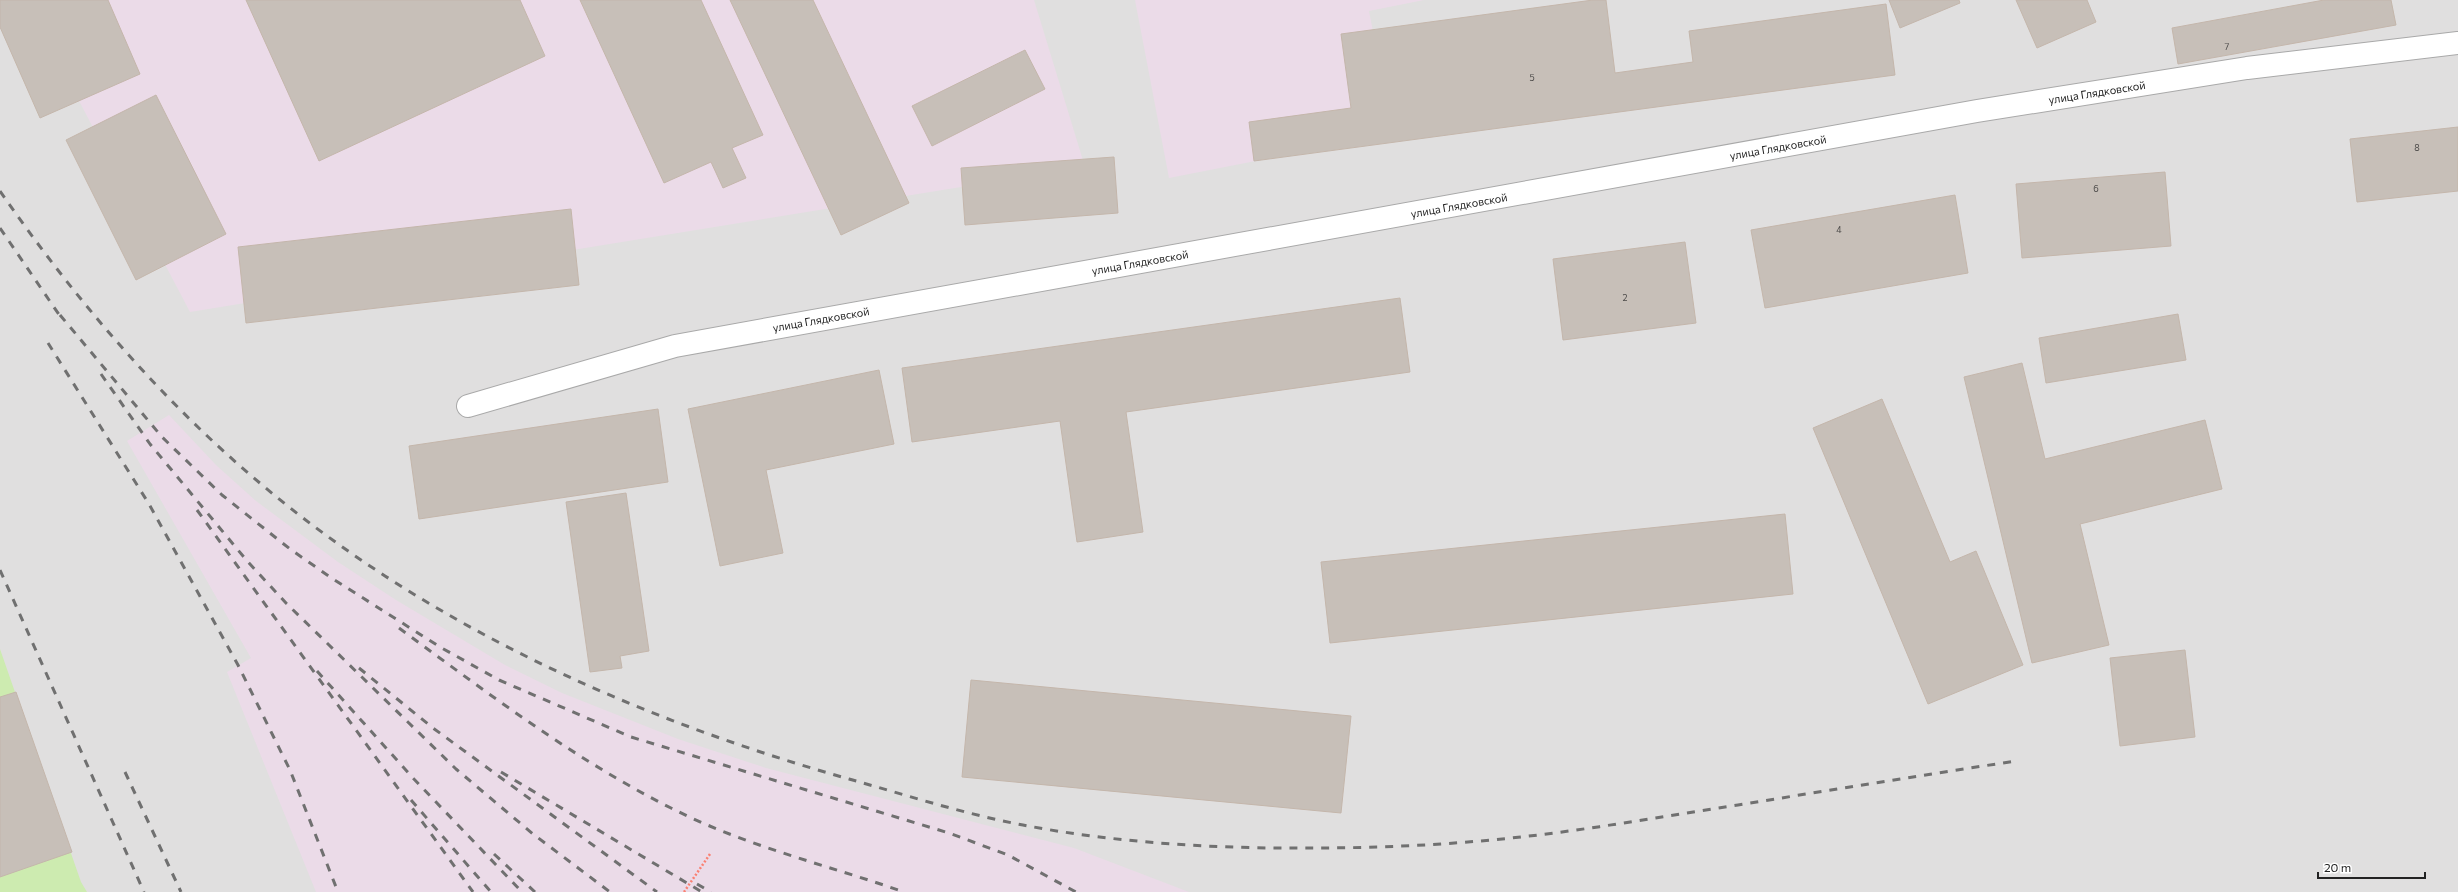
<svg xmlns="http://www.w3.org/2000/svg" width="2458" height="892" font-family="Commissioner,sans-serif">
  <style>
    .residential { fill: #e0dfdf }
    .industrial { fill: #ebdbe8 }
    .grass { fill: #cdebb0 }
    .building { fill: #c7bfb8; stroke: #c4b6ab }
    .lines { fill: none; stroke-linecap: round; stroke-linejoin: round }
    .street-casing { stroke: #a9a9a9; stroke-width: 24 }
    .path { stroke: #fa8072; stroke-width: 2.5; stroke-dasharray: 2 2; stroke-linecap: butt }
    .street { stroke: #fff; stroke-width: 22 }
    .rail { stroke: #707070; stroke-width: 3; stroke-dasharray: 8 8; stroke-linecap: butt }
    .labels { text-anchor: middle; dominant-baseline: central; stroke-width: 3; stroke-linejoin: round; paint-order: stroke }
    .number-label { font-size: 9px; fill: #4b4948 }
    .street-label { font-size: 11px; fill: #222; stroke: #fff }
  </style>
  <rect width="100%" height="100%" fill="#f2efe9"/>
  <path class="residential" d="M 0,0 L 2458,0 L 2458,892 L 0,892 Z"/>
  <path class="industrial" d="M 26,0 L 1034,0 L 1085,167 L 190,312 Z
    M 1135,0 L 1424,0 L 1369,11 L 1393,134 L 1169,178 Z
    M 169,415 L 216,465 L 256,501 L 338,562 L 396,600 L 505,665 L 562,693 L 678,739 L 766,768 L 1074,848 L 1189,892 L 316,892 L 227,672 L 251,658 L 127,441 Z"/>
  <path class="grass" d="M 0,649 L 81,882 L 87,892 L 0,892 Z"/>
  <path class="building" d="M 0,0 L 108,0 L 140,74 L 40,118 L 0,27 Z
    M 246,0 L 520,0 L 545,56 L 319,161 Z
    M 580,0 L 701,0 L 763,135 L 732,148 L 746,178 L 723,188 L 711,162 L 664,183 Z
    M 730,0 L 813,0 L 909,203 L 841,235 Z
    M 1593,0 L 1606,0 L 1615,73 L 1693,62 L 1689,31 L 1886,4 L 1895,75 L 1254,161 L 1249,122 L 1351,108 L 1341,34 Z
    M 1889,0 L 1959,0 L 1960,3 L 1900,28 Z
    M 2016,0 L 2087,0 L 2096,22 L 2037,48 Z
    M 2324,0 L 2391,0 L 2396,25 L 2178,64 L 2172,28 Z
    M 1025,50 L 1045,89 L 932,146 L 912,106 Z
    M 156,95 L 226,234 L 136,280 L 66,140 Z
    M 2458,127 L 2458,191 L 2357,202 L 2350,139 Z
    M 1114,157 L 1118,213 L 965,225 L 961,168 Z
    M 2165,172 L 2171,246 L 2022,258 L 2016,184 Z
    M 1955,195 L 1968,273 L 1765,308 L 1751,230 Z
    M 571,209 L 579,285 L 246,323 L 238,247 Z
    M 1685,242 L 1696,323 L 1563,340 L 1553,259 Z
    M 1400,298 L 1410,372 L 1126,412 L 1143,532 L 1077,542 L 1060,421 L 912,442 L 902,368 Z
    M 2178,314 L 2186,360 L 2046,383 L 2039,338 Z
    M 2022,363 L 2045,459 L 2205,420 L 2222,489 L 2080,524 L 2109,645 L 2032,663 L 1964,377 Z
    M 879,370 L 894,444 L 766,470 L 783,553 L 720,566 L 688,409 Z
    M 1882,399 L 1950,562 L 1976,551 L 2023,665 L 1928,704 L 1813,428 Z
    M 658,409 L 668,482 L 419,519 L 409,446 Z
    M 626,493 L 649,651 L 620,656 L 622,668 L 590,672 L 566,502 Z
    M 1785,514 L 1793,594 L 1330,643 L 1321,562 Z
    M 2185,650 L 2195,737 L 2120,746 L 2110,658 Z
    M 971,680 L 1351,716 L 1341,813 L 962,777 Z
    M 16,692 L 72,852 L 0,877 L 0,697 Z"/>
  <g class="lines">
    <defs>
      <path id="street" d="M 468,406 L 675,346 L 1977,111 L 2247,68 L 2458,43"/>
    </defs>
    <use href="#street" class="street-casing"/>
    <path class="path" d="M 684,892 L 710,854"/>
    <use href="#street" class="street"/>
    <path class="rail" d="M 0,191 C 74,298 161,400 261,484 C 430,627 637,719 849,779 C 906,795 964,814 1023,825 C 1116,843 1219,849 1314,848 C 1388,848 1464,844 1538,835 C 1605,827 1671,815 1738,805 C 1831,790 1923,775 2016,761
      M 0,228 L 62,319
      M 60,315 L 162,437 L 222,495 L 290,549 L 330,577 L 440,647 L 499,680 L 631,737 L 949,833 L 1008,855 L 1076,892
      M 48,343 L 149,504 L 238,665 L 290,770 L 338,892
      M 101,374 L 150,444 L 248,562 L 286,603 L 456,769 L 533,834 L 610,892
      M 197,510 L 473,892
      M 0,570 L 144,892
      M 399,628 C 489,694 579,763 679,812 C 750,847 830,866 904,892
      M 359,668 L 433,728 L 657,892
      M 317,671 L 413,778 L 522,892
      M 125,772 L 181,892
      M 501,772 L 702,892
      M 411,800 L 491,892
      M 494,854 L 535,892
      M 697,884 L 711,892"/>
  </g>
  <g class="labels">
    <g class="number-label">
      <text x="2227" y="46">7</text>
      <text x="1532" y="77">5</text>
      <text x="2417" y="147">8</text>
      <text x="2096" y="188">6</text>
      <text x="1839" y="229">4</text>
      <text x="1625" y="297">2</text>
    </g>
    <g class="street-label">
      <text transform="translate(2097 92) rotate(-9)">улица Глядковской</text>
      <text transform="translate(1778 147) rotate(-10)">улица Глядковской</text>
      <text transform="translate(1459 205) rotate(-10)">улица Глядковской</text>
      <text transform="translate(1140 262) rotate(-10)">улица Глядковской</text>
      <text transform="translate(821 319) rotate(-10)">улица Глядковской</text>
    </g>
  </g>
  <path d="M2318 872v6h107v-6" fill="none" stroke="#222222" stroke-width="2"/>
  <text x="2324" y="872" font-size="12" fill="#222222" stroke="#ffffff" stroke-width="3" paint-order="stroke">20 m</text>
</svg>
